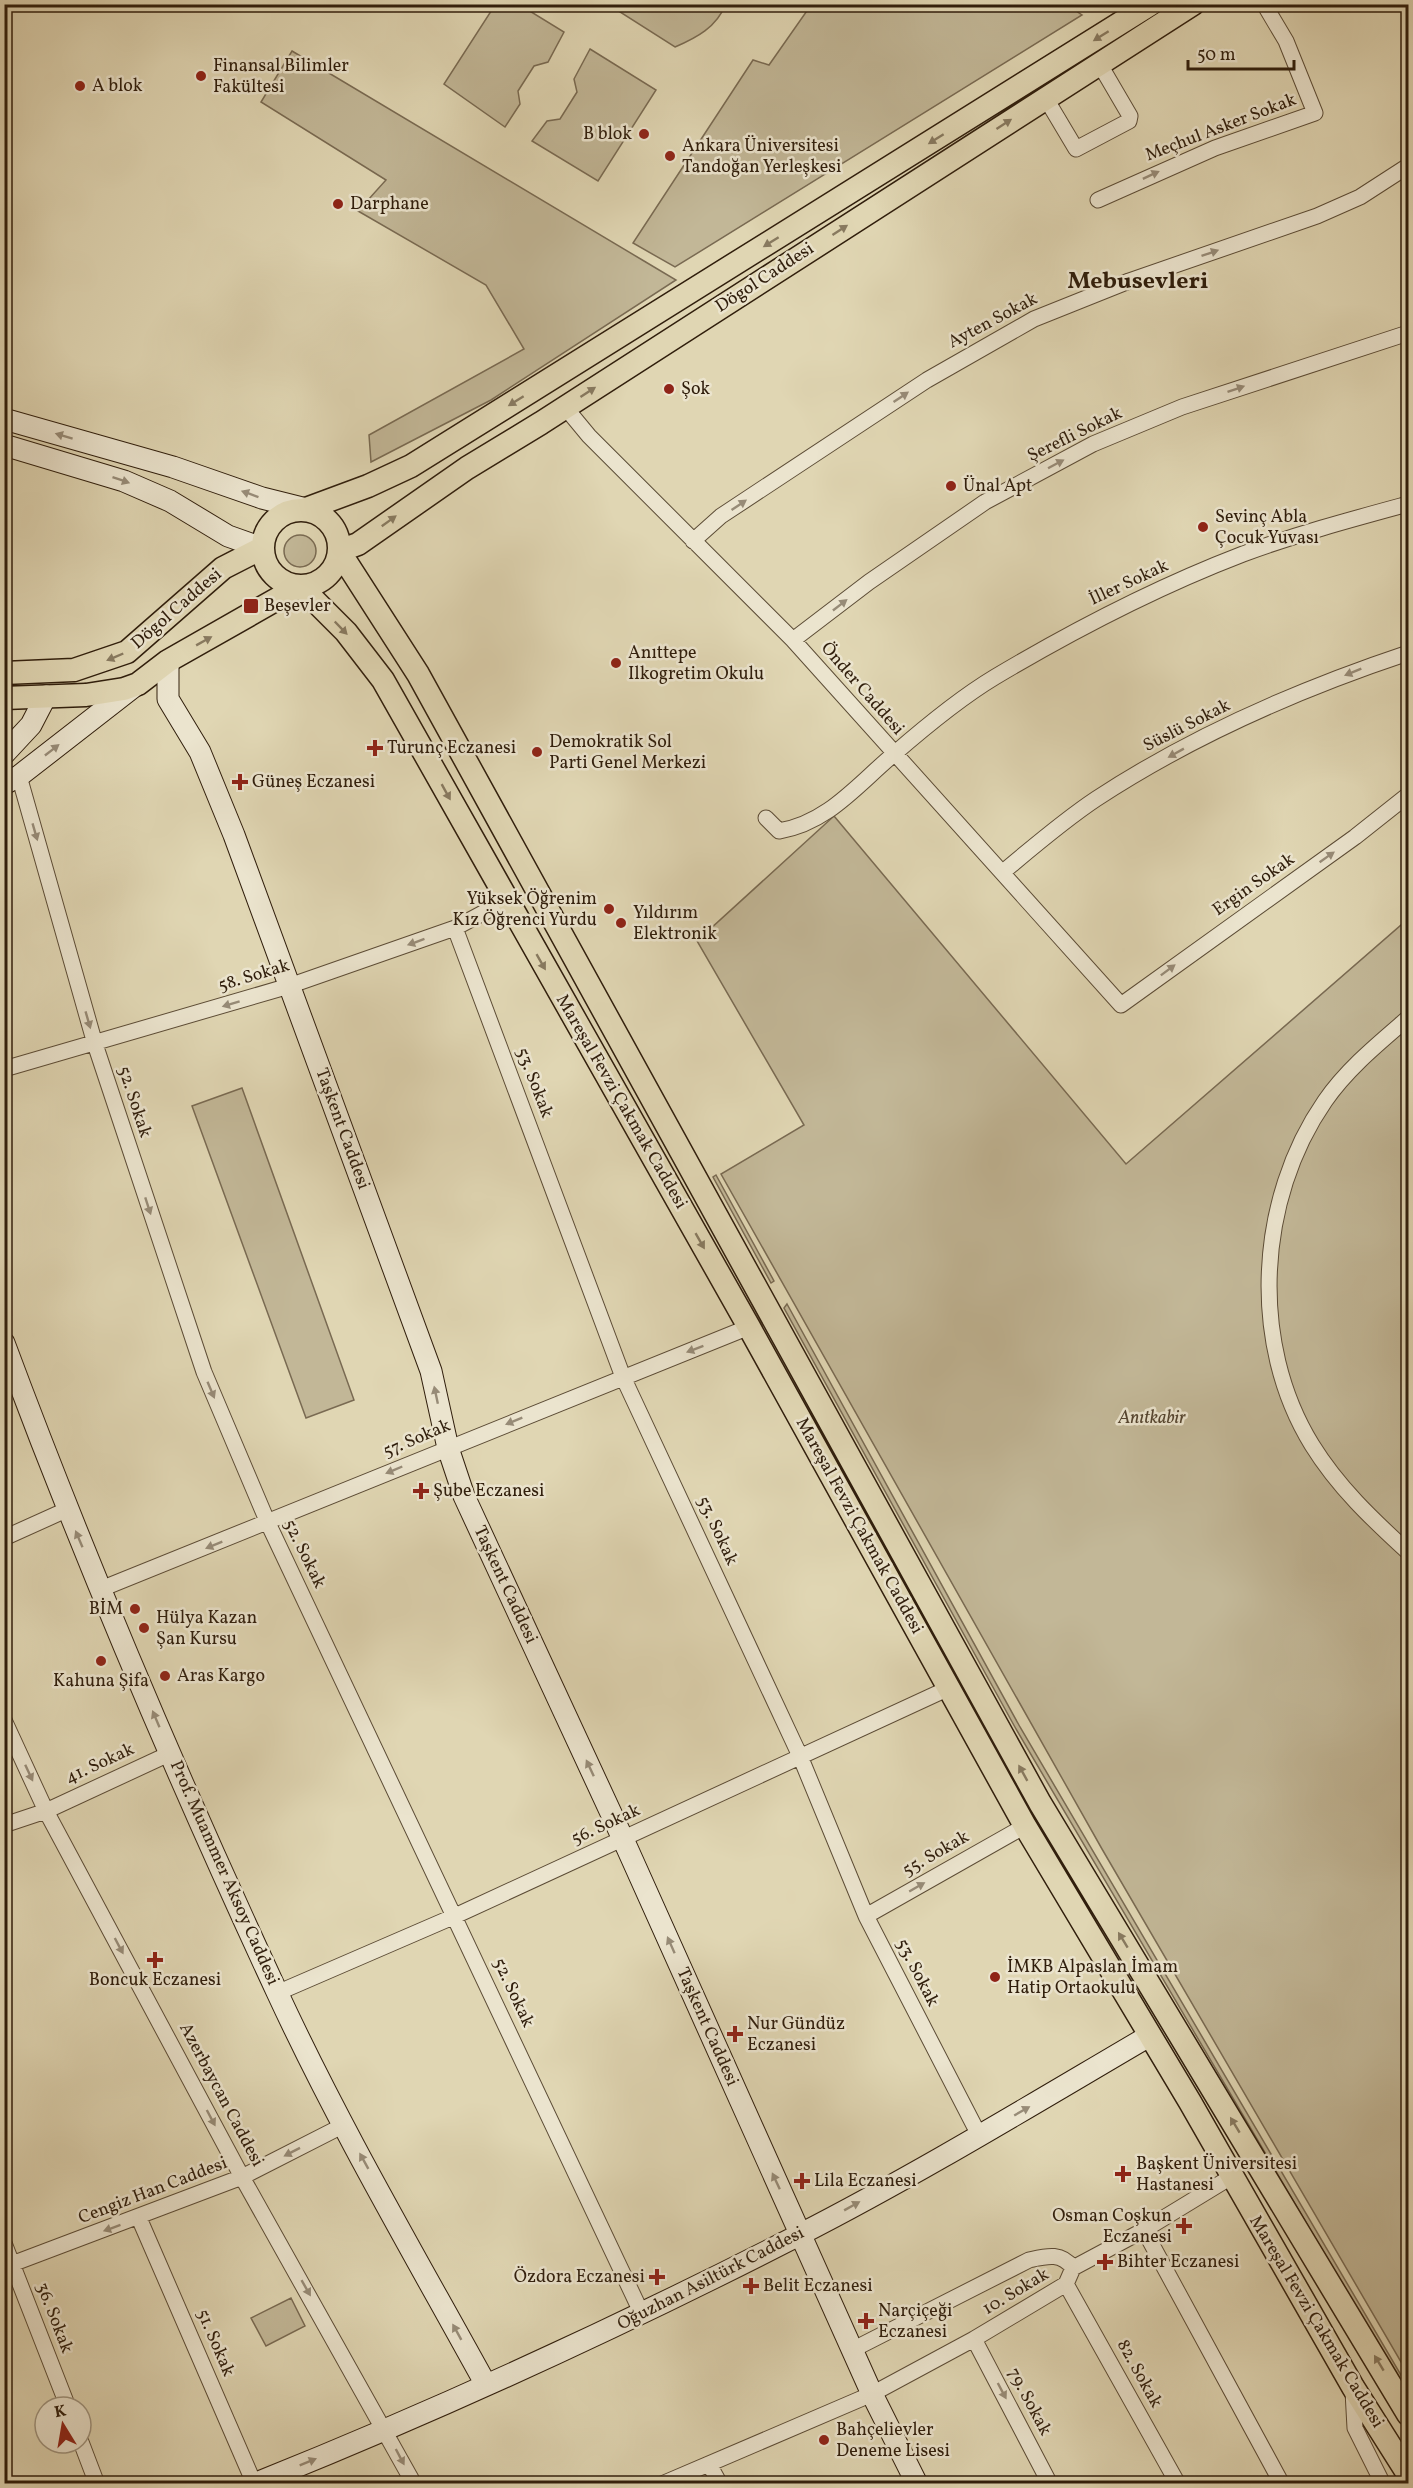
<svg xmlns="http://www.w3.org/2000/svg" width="1413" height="2488" font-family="Vollkorn,serif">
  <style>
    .green { fill: #c2b797; stroke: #796a52; stroke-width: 1.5 }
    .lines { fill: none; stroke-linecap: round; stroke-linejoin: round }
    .street-casing { stroke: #5c4c36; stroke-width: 17 }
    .secondary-casing { stroke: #301e0c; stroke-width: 23 }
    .primary-casing { stroke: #301e0c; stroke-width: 25 }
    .street { stroke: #ebe4ce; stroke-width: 15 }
    .secondary { stroke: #ebe4ce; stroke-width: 21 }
    .primary { stroke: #e0d6b3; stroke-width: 22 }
    .oneway { fill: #887a60 }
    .oneway2 { fill: #978b77 }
    .poi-dot { fill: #8f2418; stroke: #ebe4ce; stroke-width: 2 }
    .labels { text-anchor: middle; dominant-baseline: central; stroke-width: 5; stroke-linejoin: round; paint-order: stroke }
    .poi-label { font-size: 18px; fill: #301e0c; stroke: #ebe4ce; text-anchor: start }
    .street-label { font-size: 18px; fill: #301e0c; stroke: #ebe4ce }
    .park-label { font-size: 18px; font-style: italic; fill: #54442f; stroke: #ebe4ce }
    .district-label { font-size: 24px; font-weight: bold; fill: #301e0c; stroke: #ebe4ce }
  </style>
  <rect width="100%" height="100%" fill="#e0d6b3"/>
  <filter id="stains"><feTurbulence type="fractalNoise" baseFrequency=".00333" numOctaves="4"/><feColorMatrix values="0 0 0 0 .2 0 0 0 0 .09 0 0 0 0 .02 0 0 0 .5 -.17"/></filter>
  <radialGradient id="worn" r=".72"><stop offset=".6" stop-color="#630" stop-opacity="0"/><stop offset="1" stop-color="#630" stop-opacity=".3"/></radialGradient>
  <path class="green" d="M 495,5 L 520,5 L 564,32 L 548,62 L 534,66 L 518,91 L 520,104 L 505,127 L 444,84 Z
    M 609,5 L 725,4 L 725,5 C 717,27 696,38 675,47 Z
    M 1067,5 L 1082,15 L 675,267 L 633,243 L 753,60 L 769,65 L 811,5 Z
    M 590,49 L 656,90 L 598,181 L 532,141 L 547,121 L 560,119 L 577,92 L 574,79 Z
    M 292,51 L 644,261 L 676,280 L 491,400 L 371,462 L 369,435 L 524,349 L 486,285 L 358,211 L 386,180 L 261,102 Z
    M284 551a16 16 0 1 1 32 0a16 16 0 1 1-32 0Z
    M 834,816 L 1126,1164 L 1408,919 L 1408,2374 L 1102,1849 L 721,1174 L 804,1125 L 697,941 Z
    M 242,1088 L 354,1400 L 306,1418 L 192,1106 Z
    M 716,1175 L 774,1281 L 771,1283 L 713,1177 Z
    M 787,1304 L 1020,1727 L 1408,2387 L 1408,2396 L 1016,1729 L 784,1308 Z
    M 291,2298 L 305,2326 L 266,2346 L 251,2318 Z"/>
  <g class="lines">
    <defs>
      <path id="street" d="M 1045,97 L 1076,149 L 1129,121 L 1130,116 L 1099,63
        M 1098,200 L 1215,148 L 1315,113 L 1286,41 L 1264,4
        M 565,407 L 589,436 L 793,640 L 1121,1005 L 1355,837 L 1408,795
        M 693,541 L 721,516 L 927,380 L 1034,319 L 1129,281 L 1317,216 L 1360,197 L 1408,166
        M 793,640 L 869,582 L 985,502 L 1093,444 L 1182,407 L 1408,333
        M 19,776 L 95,1044 L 204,1372 L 268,1523 L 642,2314
        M 766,818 L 779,831 C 828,823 858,784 894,754 C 925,727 960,698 995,677 C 1074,630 1157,587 1243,554 C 1297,534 1353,519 1408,504
        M 1003,872 C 1033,847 1063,821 1096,799 C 1192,736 1300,689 1408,653
        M 455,928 L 623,1377 L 800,1756 L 866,1916 L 979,2135
        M 1408,1018 C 1379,1043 1347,1069 1325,1101 C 1257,1199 1249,1343 1312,1445 C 1338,1487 1372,1519 1408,1552
        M 4,1069 L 289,986 L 455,928 L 507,900
        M 4,1538 L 66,1510
        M 101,1589 L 749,1327
        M 4,1720 L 46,1811 L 242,2177 L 414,2484
        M 4,1825 L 46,1811 L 171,1753
        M 866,1916 L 1025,1826
        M 277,1993 L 455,1916 L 949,1688
        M 139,2218 L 254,2483
        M 1144,2230 L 1282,2484
        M 4,2243 L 68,2407
        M 4,2267 L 242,2177 L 344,2125
        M 1066,2284 L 1178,2484
        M 974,2339 L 1050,2484
        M 852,2350 L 1029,2260 C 1047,2256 1061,2252 1073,2268
        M 1353,2391 L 1355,2428 L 1383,2484
        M 81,2442 L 97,2484
        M 709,2464 L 720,2484
        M 662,2484 L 872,2394 L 974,2339 L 1066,2284 L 1073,2268 L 1144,2230 L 1231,2177"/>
      <path id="secondary" d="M 4,419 L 173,467 L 262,498 L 306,509
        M 4,445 L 124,481 L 170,501 L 228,536 L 262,548
        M 168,661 L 168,699 L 200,752 L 234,835 L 431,1371 L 448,1448 L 464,1496 L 623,1839 L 872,2394 L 917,2484
        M 4,754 L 31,725 L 46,696
        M 4,784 L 19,776 L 136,685
        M 4,1343 C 86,1563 178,1779 277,1992 C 339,2126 414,2254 485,2383
        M 254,2484 C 439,2410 621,2326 799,2235 C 918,2174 1033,2104 1149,2036"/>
      <path id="primary" d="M 306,509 L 368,486 L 411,466 L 1151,4
        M263 548a38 38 0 1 1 76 0a38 38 0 1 1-76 0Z
        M 339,551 L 418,674 L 1040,1803 L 1408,2414
        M 339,551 L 358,544 L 467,468 L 541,423 L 1193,4
        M 300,586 L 346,632 L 383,680 L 749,1327 L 1025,1826 L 1190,2102 L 1353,2387 L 1408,2474
        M 4,673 L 74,670 L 127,652 L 223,568 L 262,548
        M 4,698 L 86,695 L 124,689 L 138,684 L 168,661 L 300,586"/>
    </defs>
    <use href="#street" class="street-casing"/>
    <use href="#secondary" class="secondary-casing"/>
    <use href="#primary" class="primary-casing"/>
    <use href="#street" class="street"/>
    <use href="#secondary" class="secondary"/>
    <use href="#primary" class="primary"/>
  </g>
  <defs><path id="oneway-solid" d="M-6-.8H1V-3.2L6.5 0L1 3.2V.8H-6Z" transform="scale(1.5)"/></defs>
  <g class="oneway">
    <use href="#oneway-solid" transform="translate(1101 36) rotate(148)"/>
    <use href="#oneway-solid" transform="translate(1004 124) rotate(-33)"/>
    <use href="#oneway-solid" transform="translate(936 139) rotate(148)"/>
    <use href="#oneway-solid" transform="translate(840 230) rotate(-33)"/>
    <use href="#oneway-solid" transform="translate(771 242) rotate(148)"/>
    <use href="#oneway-solid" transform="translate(588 392) rotate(-33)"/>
    <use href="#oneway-solid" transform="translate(516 401) rotate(148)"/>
    <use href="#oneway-solid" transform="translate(389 521) rotate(-36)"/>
    <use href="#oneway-solid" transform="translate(341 628) rotate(46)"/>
    <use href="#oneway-solid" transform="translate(204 641) rotate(-29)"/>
    <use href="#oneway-solid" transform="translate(115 657) rotate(157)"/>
    <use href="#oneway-solid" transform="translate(446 792) rotate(61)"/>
    <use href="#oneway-solid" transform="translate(541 962) rotate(60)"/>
    <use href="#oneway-solid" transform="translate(700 1241) rotate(60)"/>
    <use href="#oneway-solid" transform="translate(1023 1773) rotate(-119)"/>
    <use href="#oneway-solid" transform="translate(1123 1940) rotate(-121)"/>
    <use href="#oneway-solid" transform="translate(1235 2125) rotate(-121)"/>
    <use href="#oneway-solid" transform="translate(1379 2363) rotate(-121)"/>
  </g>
  <g class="oneway2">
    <use href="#oneway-solid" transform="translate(1151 175) rotate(-25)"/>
    <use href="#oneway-solid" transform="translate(1210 253) rotate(-19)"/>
    <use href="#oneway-solid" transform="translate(1236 389) rotate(-19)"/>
    <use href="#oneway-solid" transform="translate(901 397) rotate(-34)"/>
    <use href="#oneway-solid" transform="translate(64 436) rotate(-163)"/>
    <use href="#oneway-solid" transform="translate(1056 464) rotate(-28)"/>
    <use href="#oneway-solid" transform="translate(121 480) rotate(19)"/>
    <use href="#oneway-solid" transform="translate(250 494) rotate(-160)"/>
    <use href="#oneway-solid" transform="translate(739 505) rotate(-34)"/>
    <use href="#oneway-solid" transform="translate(840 605) rotate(-38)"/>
    <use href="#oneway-solid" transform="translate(1353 672) rotate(158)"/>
    <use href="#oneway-solid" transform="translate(52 750) rotate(-38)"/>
    <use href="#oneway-solid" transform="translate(1176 753) rotate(151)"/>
    <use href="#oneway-solid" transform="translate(35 832) rotate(74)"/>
    <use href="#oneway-solid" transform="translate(1327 857) rotate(-35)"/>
    <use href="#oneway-solid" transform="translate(416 942) rotate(160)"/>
    <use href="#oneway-solid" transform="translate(1168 970) rotate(-37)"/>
    <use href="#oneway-solid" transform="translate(231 1004) rotate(163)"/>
    <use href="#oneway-solid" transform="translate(88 1020) rotate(74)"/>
    <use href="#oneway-solid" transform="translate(148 1206) rotate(72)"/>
    <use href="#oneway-solid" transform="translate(695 1349) rotate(159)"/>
    <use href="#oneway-solid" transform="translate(211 1390) rotate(67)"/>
    <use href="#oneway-solid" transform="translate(436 1395) rotate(-102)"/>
    <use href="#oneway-solid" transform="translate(514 1421) rotate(158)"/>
    <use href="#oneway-solid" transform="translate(394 1470) rotate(157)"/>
    <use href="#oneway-solid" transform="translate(79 1539) rotate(-113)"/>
    <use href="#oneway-solid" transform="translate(214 1545) rotate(158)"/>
    <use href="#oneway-solid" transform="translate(156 1719) rotate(-113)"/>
    <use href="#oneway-solid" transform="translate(590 1768) rotate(-115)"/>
    <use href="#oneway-solid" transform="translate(29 1773) rotate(65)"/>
    <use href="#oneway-solid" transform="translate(917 1887) rotate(-30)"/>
    <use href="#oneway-solid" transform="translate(671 1945) rotate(-114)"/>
    <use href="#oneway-solid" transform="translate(119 1946) rotate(62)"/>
    <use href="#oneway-solid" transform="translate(1022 2111) rotate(-30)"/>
    <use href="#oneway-solid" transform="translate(211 2118) rotate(62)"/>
    <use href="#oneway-solid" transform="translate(292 2152) rotate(153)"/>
    <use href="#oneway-solid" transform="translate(364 2161) rotate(-119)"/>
    <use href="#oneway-solid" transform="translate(776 2181) rotate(-115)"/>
    <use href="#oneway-solid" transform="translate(852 2206) rotate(-29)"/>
    <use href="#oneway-solid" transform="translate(112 2228) rotate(160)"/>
    <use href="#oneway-solid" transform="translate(306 2288) rotate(60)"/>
    <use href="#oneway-solid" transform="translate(457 2332) rotate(-119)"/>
    <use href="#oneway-solid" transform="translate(1002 2391) rotate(62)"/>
    <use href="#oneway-solid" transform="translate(400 2457) rotate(62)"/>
    <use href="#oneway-solid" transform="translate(308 2462) rotate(-22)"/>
  </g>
  <g class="poi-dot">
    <circle cx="201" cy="76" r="6"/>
    <circle cx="80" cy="86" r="6"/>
    <circle cx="644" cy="134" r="6"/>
    <circle cx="670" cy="156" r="6"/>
    <circle cx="338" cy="204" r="6"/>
    <circle cx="669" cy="389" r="6"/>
    <circle cx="951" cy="486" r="6"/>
    <circle cx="1203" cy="527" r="6"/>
    <rect x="243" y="598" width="16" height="16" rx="3"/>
    <circle cx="616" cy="663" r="6"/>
    <path d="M372 739h6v6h6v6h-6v6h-6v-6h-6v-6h6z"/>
    <circle cx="537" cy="752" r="6"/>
    <path d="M237 773h6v6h6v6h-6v6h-6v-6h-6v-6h6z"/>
    <circle cx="609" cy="909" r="6"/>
    <circle cx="621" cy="923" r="6"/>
    <path d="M418 1482h6v6h6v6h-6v6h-6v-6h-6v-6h6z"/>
    <circle cx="135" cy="1609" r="6"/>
    <circle cx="144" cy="1628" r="6"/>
    <circle cx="101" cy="1661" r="6"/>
    <circle cx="165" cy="1676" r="6"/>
    <path d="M152 1951h6v6h6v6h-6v6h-6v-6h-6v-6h6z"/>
    <circle cx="995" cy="1977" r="6"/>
    <path d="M732 2025h6v6h6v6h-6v6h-6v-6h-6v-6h6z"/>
    <path d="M1120 2165h6v6h6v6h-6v6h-6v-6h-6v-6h6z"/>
    <path d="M799 2172h6v6h6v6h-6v6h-6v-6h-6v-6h6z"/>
    <path d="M1181 2217h6v6h6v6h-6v6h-6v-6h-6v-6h6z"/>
    <path d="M1102 2253h6v6h6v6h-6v6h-6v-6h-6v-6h6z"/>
    <path d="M654 2268h6v6h6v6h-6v6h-6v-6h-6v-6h6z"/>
    <path d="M748 2277h6v6h6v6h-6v6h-6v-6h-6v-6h6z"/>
    <path d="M863 2312h6v6h6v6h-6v6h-6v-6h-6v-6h6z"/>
    <circle cx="824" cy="2440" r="6"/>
  </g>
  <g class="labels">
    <g class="poi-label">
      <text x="213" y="66">Finansal Bilimler<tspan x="213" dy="21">Fakültesi</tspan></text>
      <text x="92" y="86">A blok</text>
      <text x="632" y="134" text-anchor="end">B blok</text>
      <text x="682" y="146">Ankara Üniversitesi<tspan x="682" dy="21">Tandoğan Yerleşkesi</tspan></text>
      <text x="350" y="204">Darphane</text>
      <text x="681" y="389">Şok</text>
      <text x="963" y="486">Ünal Apt</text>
      <text x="1215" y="517">Sevinç Abla<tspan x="1215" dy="21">Çocuk Yuvası</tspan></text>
      <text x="264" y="606">Beşevler</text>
      <text x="628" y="653">Anıttepe<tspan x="628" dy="21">Ilkogretim Okulu</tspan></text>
      <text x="549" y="742">Demokratik Sol<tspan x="549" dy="21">Parti Genel Merkezi</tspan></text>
      <text x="387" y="748">Turunç Eczanesi</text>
      <text x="252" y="782">Güneş Eczanesi</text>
      <text x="597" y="899" text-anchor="end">Yüksek Öğrenim<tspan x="597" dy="21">Kız Öğrenci Yurdu</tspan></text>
      <text x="633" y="913">Yıldırım<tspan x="633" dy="21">Elektronik</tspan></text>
      <text x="433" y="1491">Şube Eczanesi</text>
      <text x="123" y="1609" text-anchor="end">BİM</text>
      <text x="156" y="1618">Hülya Kazan<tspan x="156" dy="21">Şan Kursu</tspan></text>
      <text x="177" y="1676">Aras Kargo</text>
      <text x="101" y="1681" text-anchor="middle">Kahuna Şifa</text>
      <text x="1007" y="1967">İMKB Alpaslan İmam<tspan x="1007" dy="21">Hatip Ortaokulu</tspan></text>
      <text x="155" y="1980" text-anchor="middle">Boncuk Eczanesi</text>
      <text x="747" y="2024">Nur Gündüz<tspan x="747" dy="21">Eczanesi</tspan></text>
      <text x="1136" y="2164">Başkent Üniversitesi<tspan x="1136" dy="21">Hastanesi</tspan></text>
      <text x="814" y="2181">Lila Eczanesi</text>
      <text x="1172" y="2216" text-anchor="end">Osman Coşkun<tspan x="1172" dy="21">Eczanesi</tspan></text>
      <text x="1117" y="2262">Bihter Eczanesi</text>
      <text x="645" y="2277" text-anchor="end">Özdora Eczanesi</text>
      <text x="763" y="2286">Belit Eczanesi</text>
      <text x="878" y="2311">Narçiçeği<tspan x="878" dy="21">Eczanesi</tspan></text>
      <text x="836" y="2430">Bahçelievler<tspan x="836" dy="21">Deneme Lisesi</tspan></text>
    </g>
    <g class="street-label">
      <text transform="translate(1221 128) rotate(-21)">Meçhul Asker Sokak</text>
      <text transform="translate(765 278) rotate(-33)">Dögol Caddesi</text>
      <text transform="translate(993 321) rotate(-28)">Ayten Sokak</text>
      <text transform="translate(1075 435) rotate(-26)">Şerefli Sokak</text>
      <text transform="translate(1129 583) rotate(-25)">İller Sokak</text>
      <text transform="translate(177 609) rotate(-41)">Dögol Caddesi</text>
      <text transform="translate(862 689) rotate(49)">Önder Caddesi</text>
      <text transform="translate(1187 726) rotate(-27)">Süslü Sokak</text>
      <text transform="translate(1254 885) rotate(-35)">Ergin Sokak</text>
      <text transform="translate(254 976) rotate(-17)">58. Sokak</text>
      <text transform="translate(534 1083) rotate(69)">53. Sokak</text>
      <text transform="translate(134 1102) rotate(72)">52. Sokak</text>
      <text transform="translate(621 1102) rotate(60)">Mareşal Fevzi Çakmak Caddesi</text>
      <text transform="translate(342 1129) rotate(70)">Taşkent Caddesi</text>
      <text transform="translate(417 1439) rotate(-23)">57. Sokak</text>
      <text transform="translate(859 1526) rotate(61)">Mareşal Fevzi Çakmak Caddesi</text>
      <text transform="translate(717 1531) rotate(65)">53. Sokak</text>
      <text transform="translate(304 1554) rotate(64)">52. Sokak</text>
      <text transform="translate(505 1585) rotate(65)">Taşkent Caddesi</text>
      <text transform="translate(100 1764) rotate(-25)">41. Sokak</text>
      <text transform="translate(606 1825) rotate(-25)">56. Sokak</text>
      <text transform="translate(936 1854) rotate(-30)">55. Sokak</text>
      <text transform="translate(224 1873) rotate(66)">Prof. Muammer Aksoy Caddesi</text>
      <text transform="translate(917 1973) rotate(63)">53. Sokak</text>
      <text transform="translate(513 1993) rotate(65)">52. Sokak</text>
      <text transform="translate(707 2027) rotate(66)">Taşkent Caddesi</text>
      <text transform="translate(221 2095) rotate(62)">Azerbaycan Caddesi</text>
      <text transform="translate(153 2191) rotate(-21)">Cengiz Han Caddesi</text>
      <text transform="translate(711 2279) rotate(-27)">Oğuzhan Asiltürk Caddesi</text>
      <text transform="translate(1016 2292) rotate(-31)">10. Sokak</text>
      <text transform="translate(54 2318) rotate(69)">36. Sokak</text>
      <text transform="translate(1316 2322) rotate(59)">Mareşal Fevzi Çakmak Caddesi</text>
      <text transform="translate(215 2343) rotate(67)">51. Sokak</text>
      <text transform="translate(1139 2374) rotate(61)">82. Sokak</text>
      <text transform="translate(1029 2402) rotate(62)">79. Sokak</text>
    </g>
    <g class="park-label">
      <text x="1152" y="1418">Anıtkabir</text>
    </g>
    <g class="district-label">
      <text x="1138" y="282">Mebusevleri</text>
    </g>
  </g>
  <rect width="1413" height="2488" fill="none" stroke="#e0d6b3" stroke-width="24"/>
  <rect x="6" y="6" width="1401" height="2476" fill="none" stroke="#301e0c" stroke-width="3"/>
  <rect x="12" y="12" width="1389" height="2464" fill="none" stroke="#301e0c" stroke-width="1.5"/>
  <g transform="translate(63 2425) rotate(349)"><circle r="28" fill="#ebe4ce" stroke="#a09580" stroke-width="1.5"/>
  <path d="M0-4.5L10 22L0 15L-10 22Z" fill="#8f2418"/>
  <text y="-9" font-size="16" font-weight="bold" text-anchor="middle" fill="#301e0c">K</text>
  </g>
  <path d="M1188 60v9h106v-9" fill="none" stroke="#301e0c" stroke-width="3"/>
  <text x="1197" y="60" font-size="18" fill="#301e0c" stroke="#ebe4ce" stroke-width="4.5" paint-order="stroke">50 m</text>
  <rect width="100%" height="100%" filter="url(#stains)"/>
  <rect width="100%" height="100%" fill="url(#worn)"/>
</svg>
